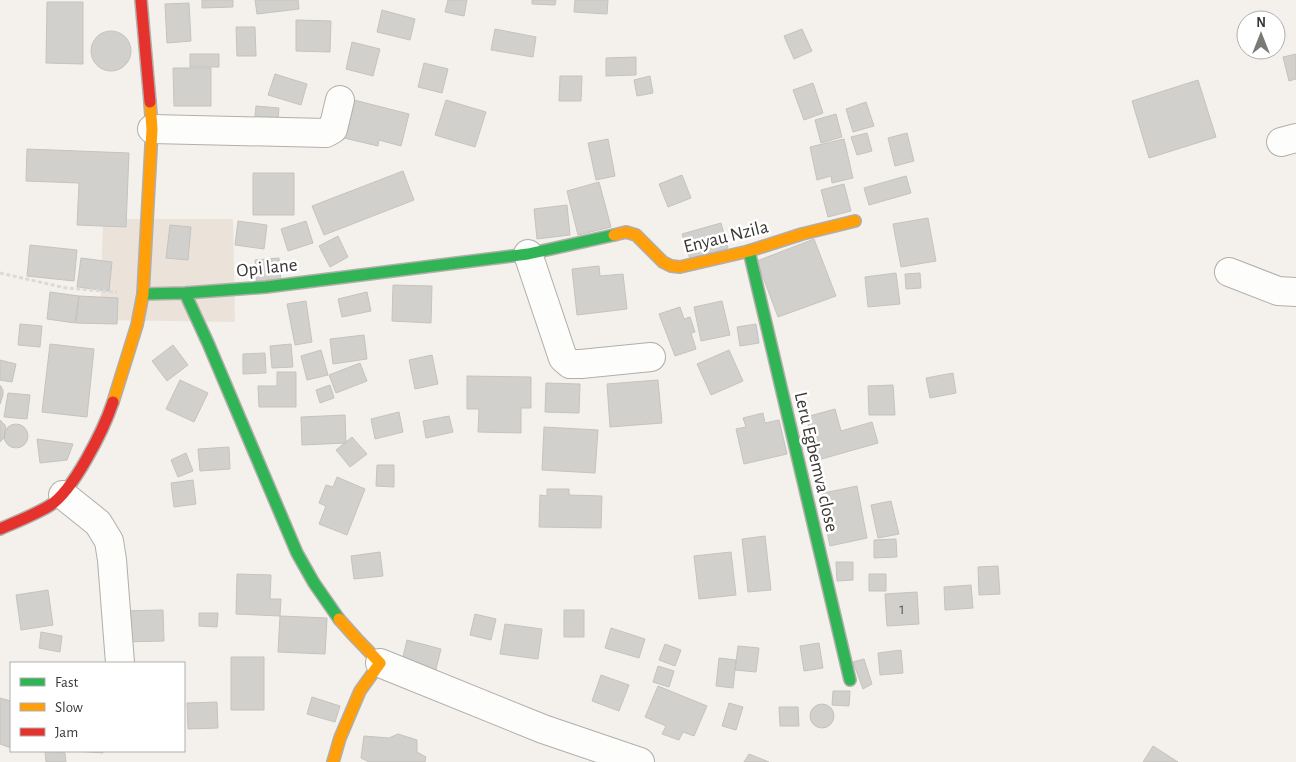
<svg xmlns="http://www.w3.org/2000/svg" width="1296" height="762" font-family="'Alegreya Sans',sans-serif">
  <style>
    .built { fill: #ebe3d9 }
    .building { fill: #d2d0cc; stroke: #c5c3bf }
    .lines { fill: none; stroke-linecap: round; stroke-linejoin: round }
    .street-casing { stroke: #b1aeab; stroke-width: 30 }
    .fast-casing { stroke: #b1aeab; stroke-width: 14 }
    .slow-casing { stroke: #b1aeab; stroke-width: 14 }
    .jam-casing { stroke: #b1aeab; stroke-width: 14 }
    .path { stroke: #dbdad8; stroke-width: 3; stroke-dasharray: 4 2.5; stroke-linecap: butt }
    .street { stroke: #fdfdfc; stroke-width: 28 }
    .fast { stroke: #30b455; stroke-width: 11 }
    .slow { stroke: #ff9f0a; stroke-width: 11 }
    .jam { stroke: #e5322d; stroke-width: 11 }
    .labels { text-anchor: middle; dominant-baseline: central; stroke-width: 5; stroke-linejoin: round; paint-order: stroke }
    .number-label { font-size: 16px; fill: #605e5b }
    .street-label { font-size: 19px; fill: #3a3835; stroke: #fff }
  </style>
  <rect width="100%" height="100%" fill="#f4f1ec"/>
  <path class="built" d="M 103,219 L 233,219 L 235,322 L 100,320 Z"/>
  <path class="building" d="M 202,0 L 233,0 L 233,7 L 202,8 Z
    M 255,0 L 298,0 L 299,9 L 257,14 Z
    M 448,0 L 467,0 L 464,16 L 445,12 Z
    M 532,0 L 556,0 L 555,5 L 532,4 Z
    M 575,0 L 608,0 L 607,14 L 574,12 Z
    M 47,2 L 83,2 L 83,64 L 46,63 Z
    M 189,3 L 191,41 L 167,43 L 165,4 Z
    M 382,10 L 415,19 L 410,40 L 377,32 Z
    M 296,20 L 331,21 L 330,52 L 296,51 Z
    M 236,27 L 255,27 L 256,56 L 237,56 Z
    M 495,29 L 536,37 L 533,57 L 491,50 Z
    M 802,29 L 812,51 L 794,59 L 784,36 Z
    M91 51a20 20 0 1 1 40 0a20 20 0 1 1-40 0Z
    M 352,42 L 380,49 L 373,76 L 346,69 Z
    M 190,54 L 219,54 L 219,67 L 190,67 Z
    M 1296,54 L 1296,79 L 1289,81 L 1283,57 Z
    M 636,57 L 636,75 L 606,76 L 606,58 Z
    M 424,63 L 448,69 L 442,93 L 418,87 Z
    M 173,68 L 211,68 L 211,106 L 174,106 Z
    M 275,74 L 307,84 L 301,105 L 268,95 Z
    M 560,76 L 582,76 L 581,101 L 559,101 Z
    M 650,76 L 653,93 L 637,96 L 634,80 Z
    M 1198,80 L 1216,137 L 1149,158 L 1132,101 Z
    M 813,83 L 823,113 L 804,120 L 793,90 Z
    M 354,100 L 409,114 L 401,146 L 379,140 L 378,146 L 344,138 Z
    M 446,100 L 486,112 L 475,147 L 435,135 Z
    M 866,102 L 874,126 L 853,132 L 846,109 Z
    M 256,106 L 279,108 L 277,130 L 254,127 Z
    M 836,114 L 842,137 L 821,143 L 815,120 Z
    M 867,133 L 872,151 L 857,155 L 851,137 Z
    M 907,133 L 914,161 L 895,166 L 888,138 Z
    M 608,139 L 615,176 L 596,180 L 588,143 Z
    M 844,139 L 853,178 L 832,183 L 831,176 L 817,180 L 810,147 Z
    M 27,149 L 129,153 L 126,227 L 77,225 L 79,183 L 26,181 Z
    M 403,171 L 414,200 L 324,235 L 312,206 Z
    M 253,173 L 294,173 L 294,215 L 253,215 Z
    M 682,175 L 691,198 L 668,207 L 659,184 Z
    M 906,176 L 911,193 L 869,205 L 864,188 Z
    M 599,182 L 611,227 L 578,235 L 567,191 Z
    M 844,184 L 851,211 L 828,217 L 821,190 Z
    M 567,205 L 570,235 L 537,239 L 534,209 Z
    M 928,218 L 936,261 L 901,267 L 893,224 Z
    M 238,221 L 267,225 L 264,249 L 235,245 Z
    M 306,221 L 313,243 L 288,251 L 281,229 Z
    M 721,223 L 728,248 L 690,259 L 682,234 Z
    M 170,225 L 191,227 L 188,260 L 166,258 Z
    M 338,236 L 348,257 L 330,267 L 319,246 Z
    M 814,239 L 836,296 L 778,317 L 757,261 Z
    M 30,245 L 77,250 L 74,281 L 27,276 Z
    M 81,258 L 112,262 L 109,291 L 77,287 Z
    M 279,258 L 281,282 L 257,283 L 255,260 Z
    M 599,266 L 600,276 L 623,274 L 627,309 L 577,315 L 572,269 Z
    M 896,273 L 900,304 L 868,307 L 865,277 Z
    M 920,273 L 921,288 L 906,289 L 905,274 Z
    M 393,285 L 432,286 L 431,323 L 392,321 Z
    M 50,292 L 79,296 L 75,323 L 47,319 Z
    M 367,292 L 371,311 L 342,317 L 338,299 Z
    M 79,296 L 118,298 L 117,324 L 76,323 Z
    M 306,301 L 312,342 L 295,345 L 287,304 Z
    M 722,301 L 730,335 L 701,341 L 694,307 Z
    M 680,307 L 684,319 L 690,317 L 695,332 L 691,333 L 696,349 L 675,356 L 659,314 Z
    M 20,324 L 42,326 L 40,347 L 18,345 Z
    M 756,324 L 759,343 L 740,346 L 737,327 Z
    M 364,335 L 367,359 L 333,364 L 330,339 Z
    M 50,344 L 94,349 L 87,417 L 42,412 Z
    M 291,344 L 293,367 L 272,368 L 270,346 Z
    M 173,345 L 188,365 L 167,381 L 152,361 Z
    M 321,350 L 328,375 L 307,380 L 301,356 Z
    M 729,350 L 743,381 L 711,395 L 697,364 Z
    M 265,353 L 266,373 L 243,374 L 243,354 Z
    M 432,355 L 438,384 L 415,389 L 409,360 Z
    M 0,360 L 16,364 L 12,382 L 0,380 Z
    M 360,363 L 367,381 L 336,393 L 329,375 Z
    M 277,372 L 296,372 L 296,407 L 259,407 L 258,386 L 277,386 Z
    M 953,373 L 956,393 L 930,398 L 926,378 Z
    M 467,376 L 531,377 L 531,408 L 521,408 L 521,433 L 478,432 L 479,409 L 467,409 Z
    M 180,380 L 208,393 L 194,422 L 166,409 Z
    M 658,380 L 662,423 L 610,427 L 607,384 Z
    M 546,383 L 580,384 L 579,413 L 545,412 Z
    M 0,385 L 3,390 L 3,395 L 0,404 Z
    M 330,385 L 334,398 L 320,403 L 316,390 Z
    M 893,385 L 895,415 L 869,415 L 868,386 Z
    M 8,393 L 30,395 L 27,419 L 4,417 Z
    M 835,409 L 841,431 L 872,422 L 878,443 L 818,460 L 806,417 Z
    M 399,412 L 403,432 L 375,439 L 371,419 Z
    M 763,413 L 765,423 L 779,420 L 787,454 L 744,464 L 736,429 L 746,427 L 743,418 Z
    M 345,415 L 346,443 L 302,445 L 301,417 Z
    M 449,416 L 453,432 L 426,438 L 423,421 Z
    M 0,420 L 5,425 L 6,429 L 4,438 L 0,442 Z
    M4 436a12 12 0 1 1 24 0a12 12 0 1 1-24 0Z
    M 544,427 L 598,430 L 595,473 L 542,470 Z
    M 352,437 L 367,454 L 350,467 L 336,450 Z
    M 37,439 L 73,444 L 67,460 L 40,463 Z
    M 229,447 L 230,469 L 200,471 L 198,449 Z
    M 186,453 L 193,471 L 178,477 L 171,460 Z
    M 377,465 L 394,465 L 394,487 L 376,486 Z
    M 337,477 L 365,489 L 347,535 L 319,524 L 326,506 L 319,503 L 326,485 L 333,487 Z
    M 193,480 L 196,504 L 174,507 L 171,483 Z
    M 857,486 L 867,538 L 830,546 L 819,494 Z
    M 547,489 L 569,489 L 569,495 L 602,496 L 601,528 L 539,527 L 540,495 L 547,496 Z
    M 891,501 L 899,534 L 878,538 L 871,505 Z
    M 765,536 L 771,590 L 748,592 L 742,539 Z
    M 896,539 L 897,557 L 874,558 L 874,540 Z
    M 380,552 L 383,576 L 354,579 L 351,556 Z
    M 731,552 L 736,595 L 699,599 L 694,556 Z
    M 836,562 L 853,562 L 853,580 L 837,581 Z
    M 998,566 L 1000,594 L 979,595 L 978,567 Z
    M 237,574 L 271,575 L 270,599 L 281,599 L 280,616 L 236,614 Z
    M 869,574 L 886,574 L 886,591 L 869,591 Z
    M 971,585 L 973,608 L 945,610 L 944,587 Z
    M 48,590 L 53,625 L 21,630 L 16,595 Z
    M 917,592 L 919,624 L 887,626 L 885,594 Z
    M 163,610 L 164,641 L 121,642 L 121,611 Z
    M 564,610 L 584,610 L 584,637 L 564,637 Z
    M 199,613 L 218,613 L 217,627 L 199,626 Z
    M 475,614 L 496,619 L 491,640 L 470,635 Z
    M 280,616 L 327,618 L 325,654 L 278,652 Z
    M 505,624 L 542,629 L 538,659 L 500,654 Z
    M 611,628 L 645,639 L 639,658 L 605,648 Z
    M 41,632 L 62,636 L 60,652 L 39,648 Z
    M 407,640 L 441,649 L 435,673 L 401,665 Z
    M 819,643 L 823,668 L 804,671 L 800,646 Z
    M 665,644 L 681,650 L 675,666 L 659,660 Z
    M 738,646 L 759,648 L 756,672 L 735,670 Z
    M 901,650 L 903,673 L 880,675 L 878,653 Z
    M 231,657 L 264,657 L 264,710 L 231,710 Z
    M 719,658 L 736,660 L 733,688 L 716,686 Z
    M 864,659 L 872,684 L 863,689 L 853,662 Z
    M 658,666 L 674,671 L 669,687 L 653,682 Z
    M 601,675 L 629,685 L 619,711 L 592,701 Z
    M 658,686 L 707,706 L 694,736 L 683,732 L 679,740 L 662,734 L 666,726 L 645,717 Z
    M 833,691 L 850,691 L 849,706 L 832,705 Z
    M 312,697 L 340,706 L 335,722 L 307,714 Z
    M 0,698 L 11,701 L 11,748 L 0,744 Z
    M 217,702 L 218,728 L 188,729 L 187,703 Z
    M 729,703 L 743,707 L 736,730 L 722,726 Z
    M810 716a12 12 0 1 1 24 0a12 12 0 1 1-24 0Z
    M 779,707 L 798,707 L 799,726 L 780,726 Z
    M 398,734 L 417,740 L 417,752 L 426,757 L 425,762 L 369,762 L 361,758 L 364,736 L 389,738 Z
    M 1153,746 L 1178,762 L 1143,762 Z
    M 45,751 L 65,753 L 66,762 L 46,762 Z
    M 76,751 L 103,751 L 103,753 Z
    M 749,754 L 769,762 L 744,762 Z"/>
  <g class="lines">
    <defs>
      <path id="street" d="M 152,129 L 326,133 L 333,129 L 340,100
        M 1281,142 L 1296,138
        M 528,254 L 563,358 L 570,364 L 581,364 L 651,357
        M 1229,272 L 1278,291 L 1296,292
        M 63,495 L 98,523 L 109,541 L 112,560 L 120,663
        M 380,663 L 543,729 L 640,762"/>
      <path id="fast" d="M 749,251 L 850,680
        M 185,293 L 208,343 L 297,553 L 314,583 L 339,619
        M 143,294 L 185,293 L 266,287 L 528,254 L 614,235"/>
      <path id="slow" d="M 614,235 L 626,232 L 636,235 L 663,262 L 671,266 L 680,267 L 749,251 L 802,234 L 855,221
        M 113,402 L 137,325 L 143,294 L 152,129 L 150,102
        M 333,762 L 340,738 L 360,691 L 380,663 L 356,638 L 339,619"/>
      <path id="jam" d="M 141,0 L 150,102
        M 0,529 C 16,522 34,515 49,506 C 73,492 104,429 113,402"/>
    </defs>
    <use href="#street" class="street-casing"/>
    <use href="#fast" class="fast-casing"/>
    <use href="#slow" class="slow-casing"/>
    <use href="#jam" class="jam-casing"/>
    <path class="path" d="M 0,273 L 66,288 L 117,292"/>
    <use href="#street" class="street"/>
    <use href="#fast" class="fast"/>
    <use href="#slow" class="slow"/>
    <use href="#jam" class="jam"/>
  </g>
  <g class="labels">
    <g class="number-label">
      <text x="902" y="609">1</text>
    </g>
    <g class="street-label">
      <text transform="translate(726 237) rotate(-14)">Enyau Nzila</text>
      <text transform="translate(267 268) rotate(-6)">Opi lane</text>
      <text transform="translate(816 462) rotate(77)">Leru Egbemva close</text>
    </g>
  </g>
  <rect x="10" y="662" width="175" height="90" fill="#ffffff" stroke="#b0afae"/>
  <rect x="20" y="678" width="25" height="8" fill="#30b455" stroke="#b0afae"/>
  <text x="55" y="687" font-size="15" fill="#3a3835">Fast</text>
  <rect x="20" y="703" width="25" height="8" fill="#ff9f0a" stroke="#b0afae"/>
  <text x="55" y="712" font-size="15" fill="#3a3835">Slow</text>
  <rect x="20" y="728" width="25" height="8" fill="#e5322d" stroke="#b0afae"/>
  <text x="55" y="737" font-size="15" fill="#3a3835">Jam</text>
  <g transform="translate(1261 35)"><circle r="24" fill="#ffffff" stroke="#b0afae"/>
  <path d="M0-4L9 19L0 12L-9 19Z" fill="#7b7975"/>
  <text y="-8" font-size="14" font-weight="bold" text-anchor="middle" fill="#3a3835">N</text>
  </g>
</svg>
